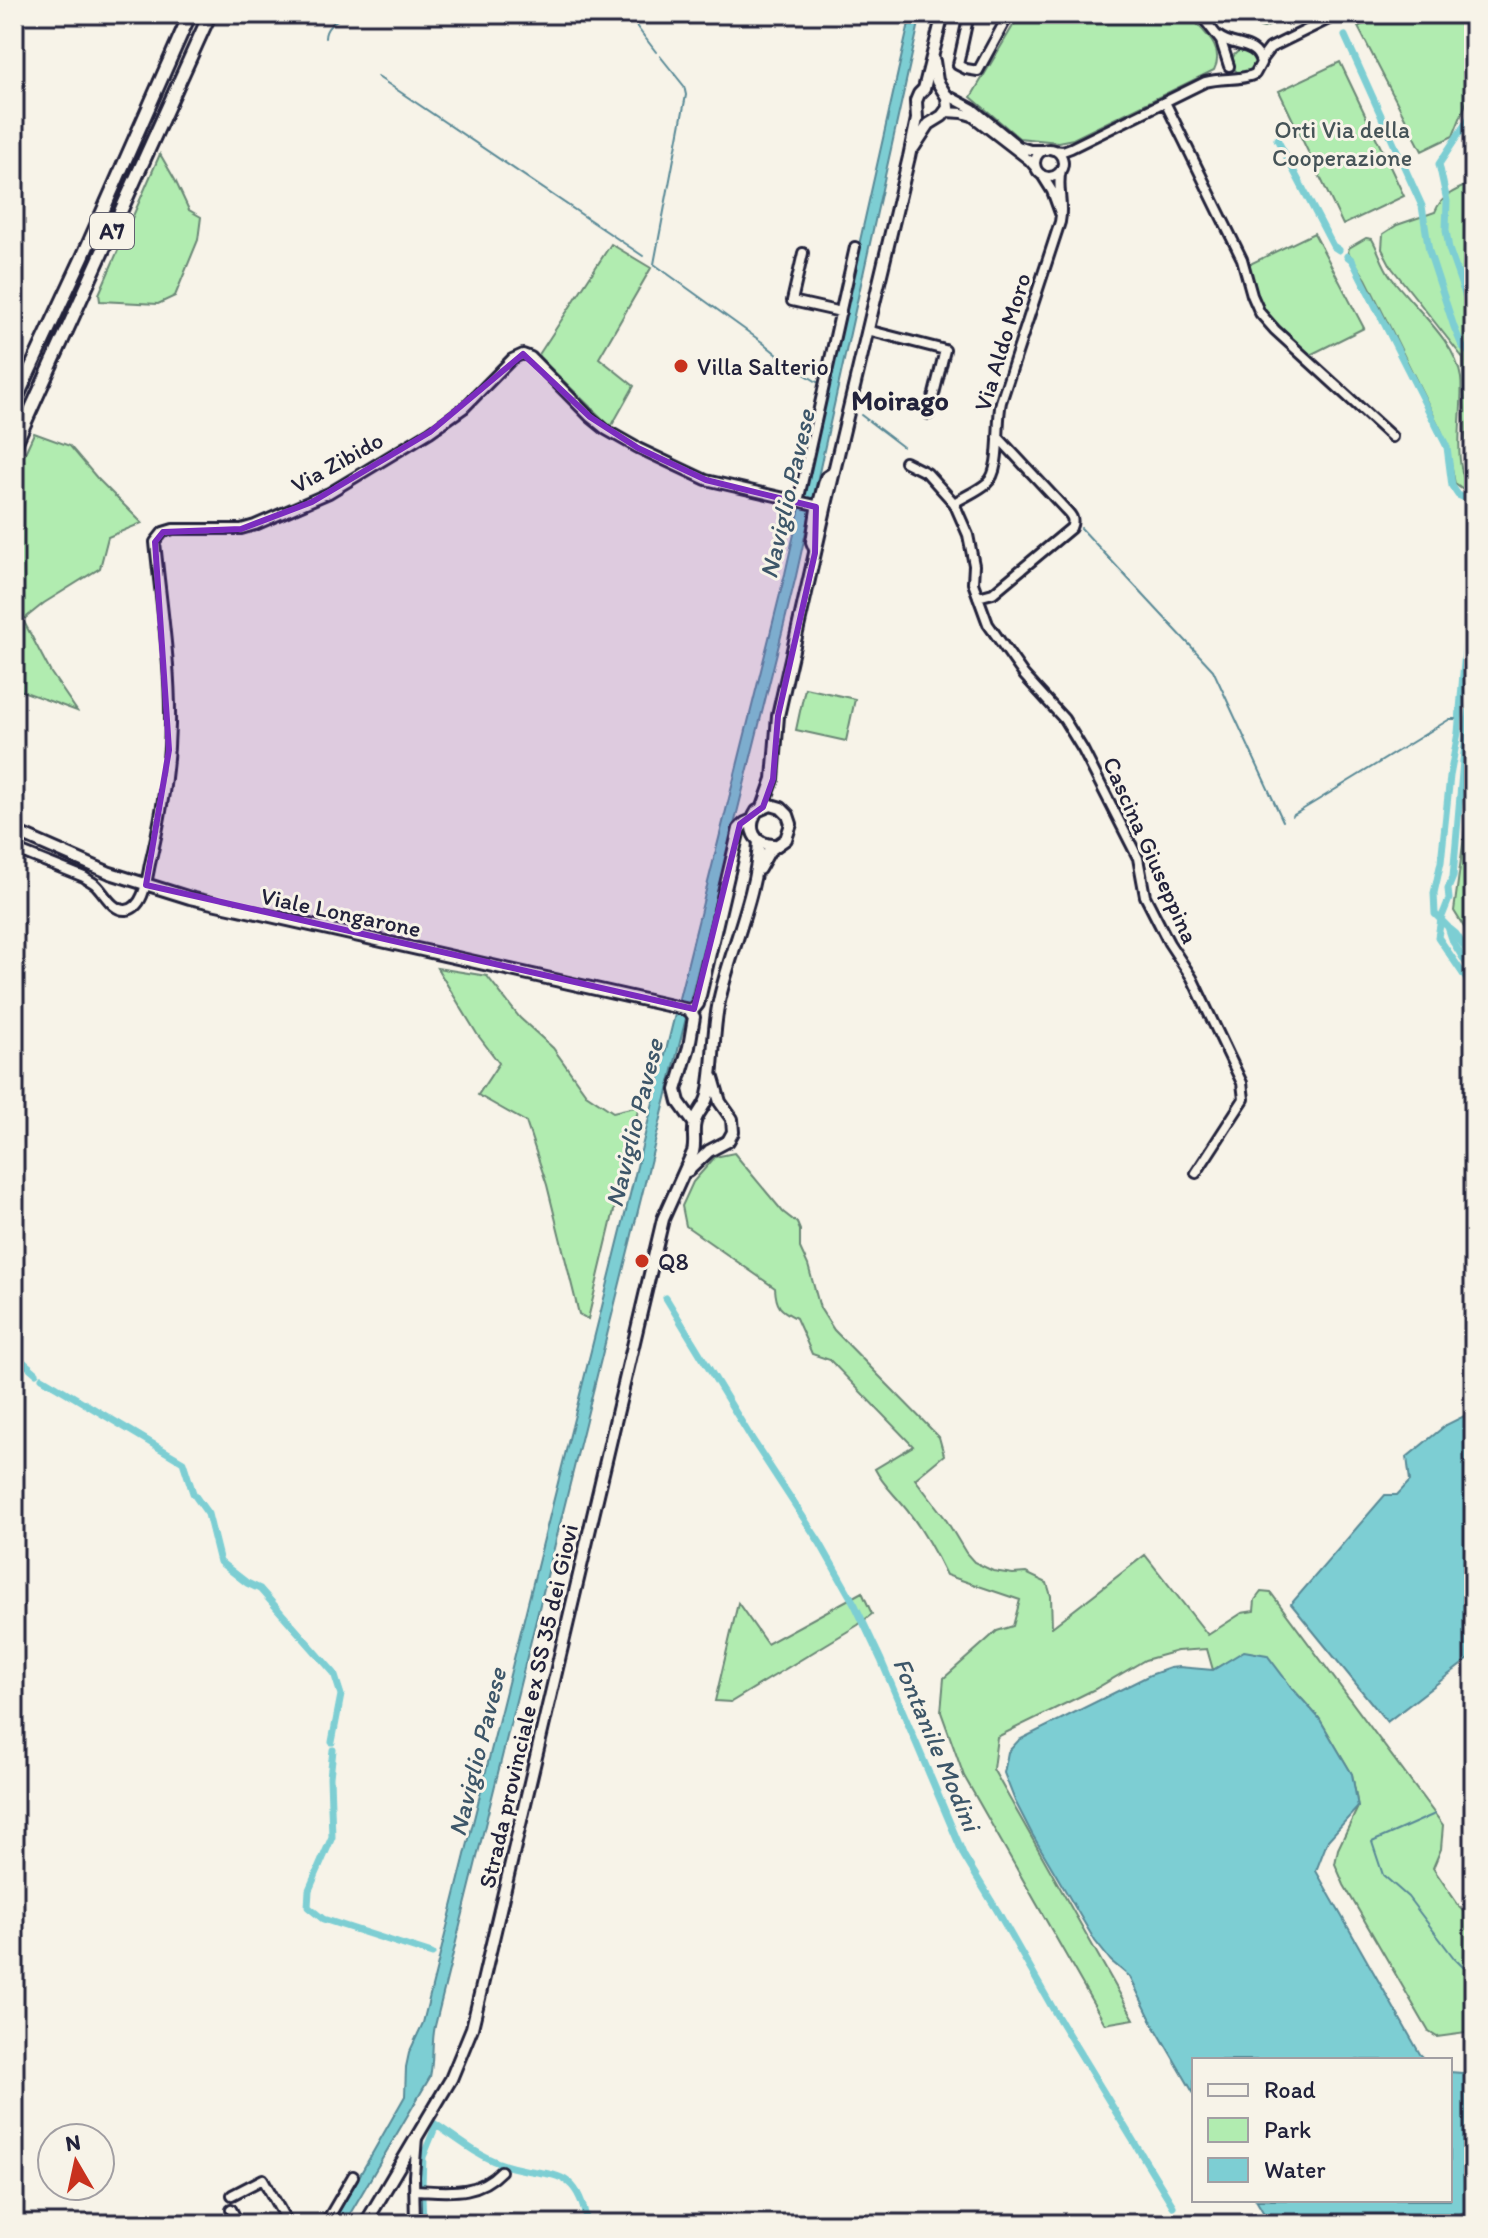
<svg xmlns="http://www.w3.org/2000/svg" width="1488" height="2238" font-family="Itim,sans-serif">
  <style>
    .green { fill: #b1ecb0; stroke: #6a8776; stroke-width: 2 }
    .water { fill: #7dced3; stroke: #598996; stroke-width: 2 }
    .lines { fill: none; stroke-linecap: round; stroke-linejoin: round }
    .stream { stroke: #598996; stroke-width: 2 }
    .canal { stroke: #7dced3; stroke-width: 7 }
    .minor-casing { stroke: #22223b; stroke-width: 14 }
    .major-casing { stroke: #22223b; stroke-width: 16 }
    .highway-casing { stroke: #22223b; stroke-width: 17 }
    .minor { stroke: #f7f3e8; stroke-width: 8 }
    .major { stroke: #f7f3e8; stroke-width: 10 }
    .highway { stroke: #f7f3e8; stroke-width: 11 }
    .marked { fill: #7b2cbf; fill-opacity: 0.2; stroke: #7b2cbf; stroke-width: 6; stroke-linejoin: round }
    .poi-dot { fill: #c8321e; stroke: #f7f3e8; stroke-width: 3 }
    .labels { text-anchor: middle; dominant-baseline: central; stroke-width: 6; stroke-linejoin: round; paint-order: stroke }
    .shield { fill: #f7f3e8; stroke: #62616f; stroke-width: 2 }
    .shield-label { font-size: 22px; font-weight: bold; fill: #22223b }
    .park-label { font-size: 24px; fill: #465458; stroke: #f7f3e8 }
    .street-label { font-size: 24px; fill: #22223b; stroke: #f7f3e8 }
    .poi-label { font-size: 24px; fill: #22223b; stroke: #f7f3e8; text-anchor: start }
    .water-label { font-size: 26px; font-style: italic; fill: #3d5669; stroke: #f7f3e8 }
    .quarter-label { font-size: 28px; font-weight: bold; fill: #22223b; stroke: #f7f3e8 }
  </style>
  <rect width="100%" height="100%" fill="#f7f3e8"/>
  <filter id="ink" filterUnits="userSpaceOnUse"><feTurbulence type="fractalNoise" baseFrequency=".0125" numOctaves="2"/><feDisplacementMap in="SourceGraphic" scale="16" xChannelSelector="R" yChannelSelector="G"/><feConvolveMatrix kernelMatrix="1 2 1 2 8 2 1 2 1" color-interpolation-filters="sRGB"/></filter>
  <g filter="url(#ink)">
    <path class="green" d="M 1020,14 L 1148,14 L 1147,16 L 1152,18 L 1154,14 L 1188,14 C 1202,31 1226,47 1214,70 L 1073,139 L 1058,142 L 1019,138 L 971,97 Z
      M 1227,14 L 1294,14 L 1264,28 L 1232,20 Z
      M 1381,14 L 1457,14 L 1474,31 L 1474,83 L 1453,136 L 1422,151 L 1358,27 Z
      M1232 62a12 12 0 1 1 24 0a12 12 0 1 1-24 0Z
      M 1340,62 L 1404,196 L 1343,225 L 1279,91 Z
      M 160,154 L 175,180 L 189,210 L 201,217 L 198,240 L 175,296 L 158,304 L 100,301 L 99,294 Z
      M 1470,184 L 1474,184 L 1474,481 L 1472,479 L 1466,448 L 1463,358 L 1392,268 L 1382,249 L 1383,234 L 1397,225 L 1435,212 C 1441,196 1455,190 1470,184 Z
      M 1314,233 L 1364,328 L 1310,355 C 1291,338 1267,321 1257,297 C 1253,287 1251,275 1248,265 Z
      M 1366,238 L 1372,239 C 1379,251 1382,265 1391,277 C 1413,307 1456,341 1461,378 C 1465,406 1448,473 1474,492 L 1474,498 L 1455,484 L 1448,447 L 1441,430 L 1366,279 L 1348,252 L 1349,248 Z
      M 611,244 L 651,268 L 599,358 L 634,386 L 611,427 L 538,356 Z
      M 34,433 L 70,446 L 97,478 L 142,523 L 108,537 L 100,568 L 44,603 L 23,620 L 51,673 L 77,711 L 14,688 L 14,477 Z
      M 805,688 L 855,699 L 846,741 L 796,730 Z
      M 1474,763 L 1474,943 L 1454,911 Z
      M 437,968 L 487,976 L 520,1018 L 553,1048 L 586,1094 L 613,1112 L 639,1106 L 588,1319 L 579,1314 L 547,1185 L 526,1122 L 478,1095 L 499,1063 L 477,1034 Z
      M 734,1153 L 783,1212 L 797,1223 L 800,1230 L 800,1248 L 808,1265 L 820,1308 L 834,1330 L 939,1437 L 944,1455 L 915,1479 L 945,1518 L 966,1553 L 974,1562 L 993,1571 L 1013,1574 L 1026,1573 L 1047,1583 L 1051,1596 L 1052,1627 L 1145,1555 L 1208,1635 L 1242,1613 L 1254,1611 L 1255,1600 L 1261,1592 L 1271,1593 L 1443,1825 L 1441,1849 L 1433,1868 L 1459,1906 L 1474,1920 L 1474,2032 L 1437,2037 L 1429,2032 L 1344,1885 L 1335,1864 L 1338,1849 L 1358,1807 L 1352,1774 L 1319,1718 L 1292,1688 L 1244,1652 L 1213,1670 L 1207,1649 L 1177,1651 L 1145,1660 L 1095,1689 L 997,1737 L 993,1769 L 1134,2019 L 1105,2024 L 964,1776 L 941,1712 L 944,1678 L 997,1631 L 1013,1626 L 1020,1600 L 946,1575 C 934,1550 920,1525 902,1504 C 892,1492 882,1483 875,1469 L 913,1446 L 830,1360 L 812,1354 L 796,1318 C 780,1310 776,1307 775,1288 L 686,1226 L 682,1206 L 693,1182 L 715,1157 Z
      M 862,1592 L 872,1614 L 858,1625 L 731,1702 L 715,1701 L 738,1603 L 767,1644 Z"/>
    <path class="water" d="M 911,14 L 921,14 L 796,576 L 435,2026 C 431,2043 434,2060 430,2077 L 344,2224 L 332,2224 L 405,2096 L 406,2067 L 409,2053 L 423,2023 L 785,574 Z
      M 1474,1411 L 1474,1655 L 1387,1722 L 1291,1604 L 1385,1495 L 1397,1495 L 1410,1481 L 1407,1457 L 1446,1425 Z
      M 1244,1651 L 1267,1655 L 1292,1688 L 1319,1718 L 1352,1774 L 1358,1807 L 1328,1840 L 1316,1871 L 1420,2054 L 1426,2060 L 1194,2060 L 1194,2094 L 1152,2022 L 1130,1977 L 1111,1961 L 1095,1941 L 1032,1834 L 1015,1801 L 1004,1773 L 1008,1752 L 1019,1740 L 1150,1675 L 1170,1668 L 1179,1667 L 1213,1670 Z
      M 1450,2072 L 1474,2074 L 1474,2206 L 1443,2224 L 1270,2224 L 1256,2200 L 1450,2200 Z"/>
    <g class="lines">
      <path class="stream" d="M 627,14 L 656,52
        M 325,38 C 325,26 337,20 346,14
        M 660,56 L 684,86 L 686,95 L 654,264 L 762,342 L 790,365 L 817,382
        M 378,77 L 643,256
        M 861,415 L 903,447
        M 1081,528 L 1213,670 L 1283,821
        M 1292,816 L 1450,719 L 1459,719
        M 1435,1814 L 1372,1842 L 1383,1875 L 1408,1897 L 1454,1958 L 1474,1978"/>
      <path class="canal" d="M 1464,14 L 1474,26
        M 1345,36 L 1422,206 L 1429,251 L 1454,327 L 1462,346 L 1474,358
        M 1474,104 L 1470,117 L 1439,164 L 1447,201 L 1446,230 L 1449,249 L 1474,320
        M 1277,139 L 1333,246 L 1339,250
        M 1347,256 L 1352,260 L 1447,447 L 1452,486 L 1458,495 L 1474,502 L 1471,536 L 1467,561 L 1469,603 L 1458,733 L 1450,776 L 1441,862 L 1434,893 L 1435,914 L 1448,927 L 1453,942 L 1474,976
        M 1474,676 L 1463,761 L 1453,877 L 1448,889 L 1449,899 L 1441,919 L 1438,937 L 1474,990
        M 1450,929 L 1456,934 L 1474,961
        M 666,1298 L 750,1436 L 820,1543 L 855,1605 L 881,1660 L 964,1856 L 998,1912 L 1056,2014 L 1173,2206
        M 14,1354 L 36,1373
        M 42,1378 L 183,1462 L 193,1493 L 208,1514 L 220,1562 L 247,1583 L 260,1589 L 334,1673 L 341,1695 L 332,1742
        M 333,1750 L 330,1777 L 332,1837 L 309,1890 L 308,1907 L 323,1919 L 432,1954
        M 435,2124 C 455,2137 476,2155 499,2163 C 544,2181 577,2159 587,2224
        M 422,2185 L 423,2157 L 436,2125
        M 422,2196 L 423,2224
        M 1179,2216 L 1184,2224"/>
      <defs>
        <path id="minor" d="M 969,14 L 958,65 L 966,69 L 978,71 L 1009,14
          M 1200,14 L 1221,41 L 1229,66
          M 1261,60 L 1270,48 L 1339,14
          M 945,94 L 973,109 L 1018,146 L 1030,150 L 1046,150
          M 1165,102 L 1242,259 L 1252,295 L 1260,313 L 1275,330 L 1392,437
          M 946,112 L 962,113 L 972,116 L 1029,160 L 1036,168
          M1035 163a14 14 0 1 1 28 0a14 14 0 1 1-28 0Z
          M 1053,150 L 1063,151 L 1071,148 L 1205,82 C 1222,77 1242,81 1255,74 L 1261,63 C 1257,41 1233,48 1218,36
          M 1042,175 L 1052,191 L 1060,213
          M 803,253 L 792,301 L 841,312
          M 867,330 L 945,350 L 929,414
          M 905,462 L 927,473 L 954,503 L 968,535 L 974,565 L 973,583 L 988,624 L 1024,675 L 1064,719 L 1083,750 L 1138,858 L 1145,896 L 1169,943 L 1192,978 L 1242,1083 L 1244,1099 L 1196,1173
          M 798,502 L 855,247
          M 954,503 C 965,496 978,491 987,483 C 1002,471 996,422 1001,402 L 1060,222 C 1064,202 1056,187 1061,170
          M 815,552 L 811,542 L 816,509 L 815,505 L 818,503 L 825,477 L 834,471
          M 978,597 L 993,593 L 1071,528 C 1075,519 1071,515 1065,509 L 998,437
          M 14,849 L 84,877 C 88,880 91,881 95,884 C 104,892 112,911 126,910 C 144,909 147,878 150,864 C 161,818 169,773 170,725 C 171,664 161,603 155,542 L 163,532 L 173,529 L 241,529 L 255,525 L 329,493 L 430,432 L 464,408 L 512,359 L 523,354 L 531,357 L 590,417 L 606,430 L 638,448 L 706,480 L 815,505
          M 414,2190 C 447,2191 476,2197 501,2171
          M 232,2195 L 263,2179 L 288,2224
          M 231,2209 L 239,2224
          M 325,2224 L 353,2176
          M 415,2224 L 414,2176 L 417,2137"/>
        <path id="major" d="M 914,147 L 929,124 L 942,116 L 948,108 L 947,97 L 937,81 L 934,61
          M 763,807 L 773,779 L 778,716 L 825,509 L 909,157 L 917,119 L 916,101 L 919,94 L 924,89 L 943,14
          M 14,831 L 110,873 L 190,898 L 689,1010 L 694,1009 L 698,1004 L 739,829 L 745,823 L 752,820
          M 759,869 L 769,851 L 786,839 L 791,824 L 788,815 L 781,808 L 771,805 L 757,811 C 746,828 754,845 774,845
          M 689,1010 L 694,1017 L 689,1047 L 676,1090 L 679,1102 L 694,1123
          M 688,1171 L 709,1151 L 728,1141 L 733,1132 L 732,1119 L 720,1102 L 713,1078
          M 365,2224 L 451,2079 L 472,2028 L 663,1219 L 693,1152 C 696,1142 692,1132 695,1122 C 697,1112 705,1108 708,1095 C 715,1063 712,1029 720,997 C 732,945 757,894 759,841"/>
        <path id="highway" d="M 14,404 L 83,256 L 190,14
          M 14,447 L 210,14"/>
      </defs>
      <use href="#minor" class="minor-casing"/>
      <use href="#major" class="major-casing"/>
      <use href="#highway" class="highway-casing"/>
      <use href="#minor" class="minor"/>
      <use href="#major" class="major"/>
      <use href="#highway" class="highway"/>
    </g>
  </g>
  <path class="marked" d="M 523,354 L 590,417 L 638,448 L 706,480 L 816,507 L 815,553 L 778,716 L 773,779 L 763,807 L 740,824 L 694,1009 L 146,885 L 169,750 L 155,542 L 163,532 L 241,529 L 312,502 L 430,432 Z"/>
  <g class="poi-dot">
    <circle cx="681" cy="366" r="8"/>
    <circle cx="642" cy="1261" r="8"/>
  </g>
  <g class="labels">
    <rect class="shield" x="90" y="213" width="44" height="36" rx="6"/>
    <g class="shield-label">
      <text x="112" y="231">A7</text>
    </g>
    <g class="park-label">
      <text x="1342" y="129">Orti Via della<tspan x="1342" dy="28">Cooperazione</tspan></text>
    </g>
    <g class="street-label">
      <text transform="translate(1002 342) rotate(-73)">Via Aldo Moro</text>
      <text transform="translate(337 462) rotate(-29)">Via Zibido</text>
      <text transform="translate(1151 850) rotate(66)">Cascina Giuseppina</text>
      <text transform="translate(341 912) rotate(12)">Viale Longarone</text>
      <text transform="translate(528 1706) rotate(-77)">Strada provinciale ex SS 35 dei Giovi</text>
    </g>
    <g class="poi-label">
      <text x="697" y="366">Villa Salterio</text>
      <text x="658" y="1261">Q8</text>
    </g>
    <g class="water-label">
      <text transform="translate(787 494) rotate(-77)">Naviglio Pavese</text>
      <text transform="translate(634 1123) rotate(-76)">Naviglio Pavese</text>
      <text transform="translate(937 1744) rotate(67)">Fontanile Modini</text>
      <text transform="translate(477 1752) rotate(-76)">Naviglio Pavese</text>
    </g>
    <g class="quarter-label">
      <text x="900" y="400">Moirago</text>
    </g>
  </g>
  <rect width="1488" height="2238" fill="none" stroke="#f7f3e8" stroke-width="48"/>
  <rect x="24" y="24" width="1440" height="2190" fill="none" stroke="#22223b" stroke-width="3" filter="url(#ink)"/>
  <rect x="1192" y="2058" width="260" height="144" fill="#f7f3e8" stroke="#a29fa3" stroke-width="2"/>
  <rect x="1208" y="2084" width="40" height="12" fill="#f7f3e8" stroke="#a29fa3" stroke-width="2"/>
  <text x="1264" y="2098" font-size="24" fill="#22223b">Road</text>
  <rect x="1208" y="2118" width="40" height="24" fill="#b1ecb0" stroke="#a29fa3" stroke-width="2"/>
  <text x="1264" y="2138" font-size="24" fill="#22223b">Park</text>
  <rect x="1208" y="2158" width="40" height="24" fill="#7dced3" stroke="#a29fa3" stroke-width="2"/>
  <text x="1264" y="2178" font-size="24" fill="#22223b">Water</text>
  <g transform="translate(76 2162) rotate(351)"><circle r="38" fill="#f7f3e8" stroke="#a29fa3" stroke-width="2"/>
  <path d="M0-6L14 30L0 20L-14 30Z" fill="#c8321e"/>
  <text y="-12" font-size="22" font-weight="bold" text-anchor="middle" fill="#22223b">N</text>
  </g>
</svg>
